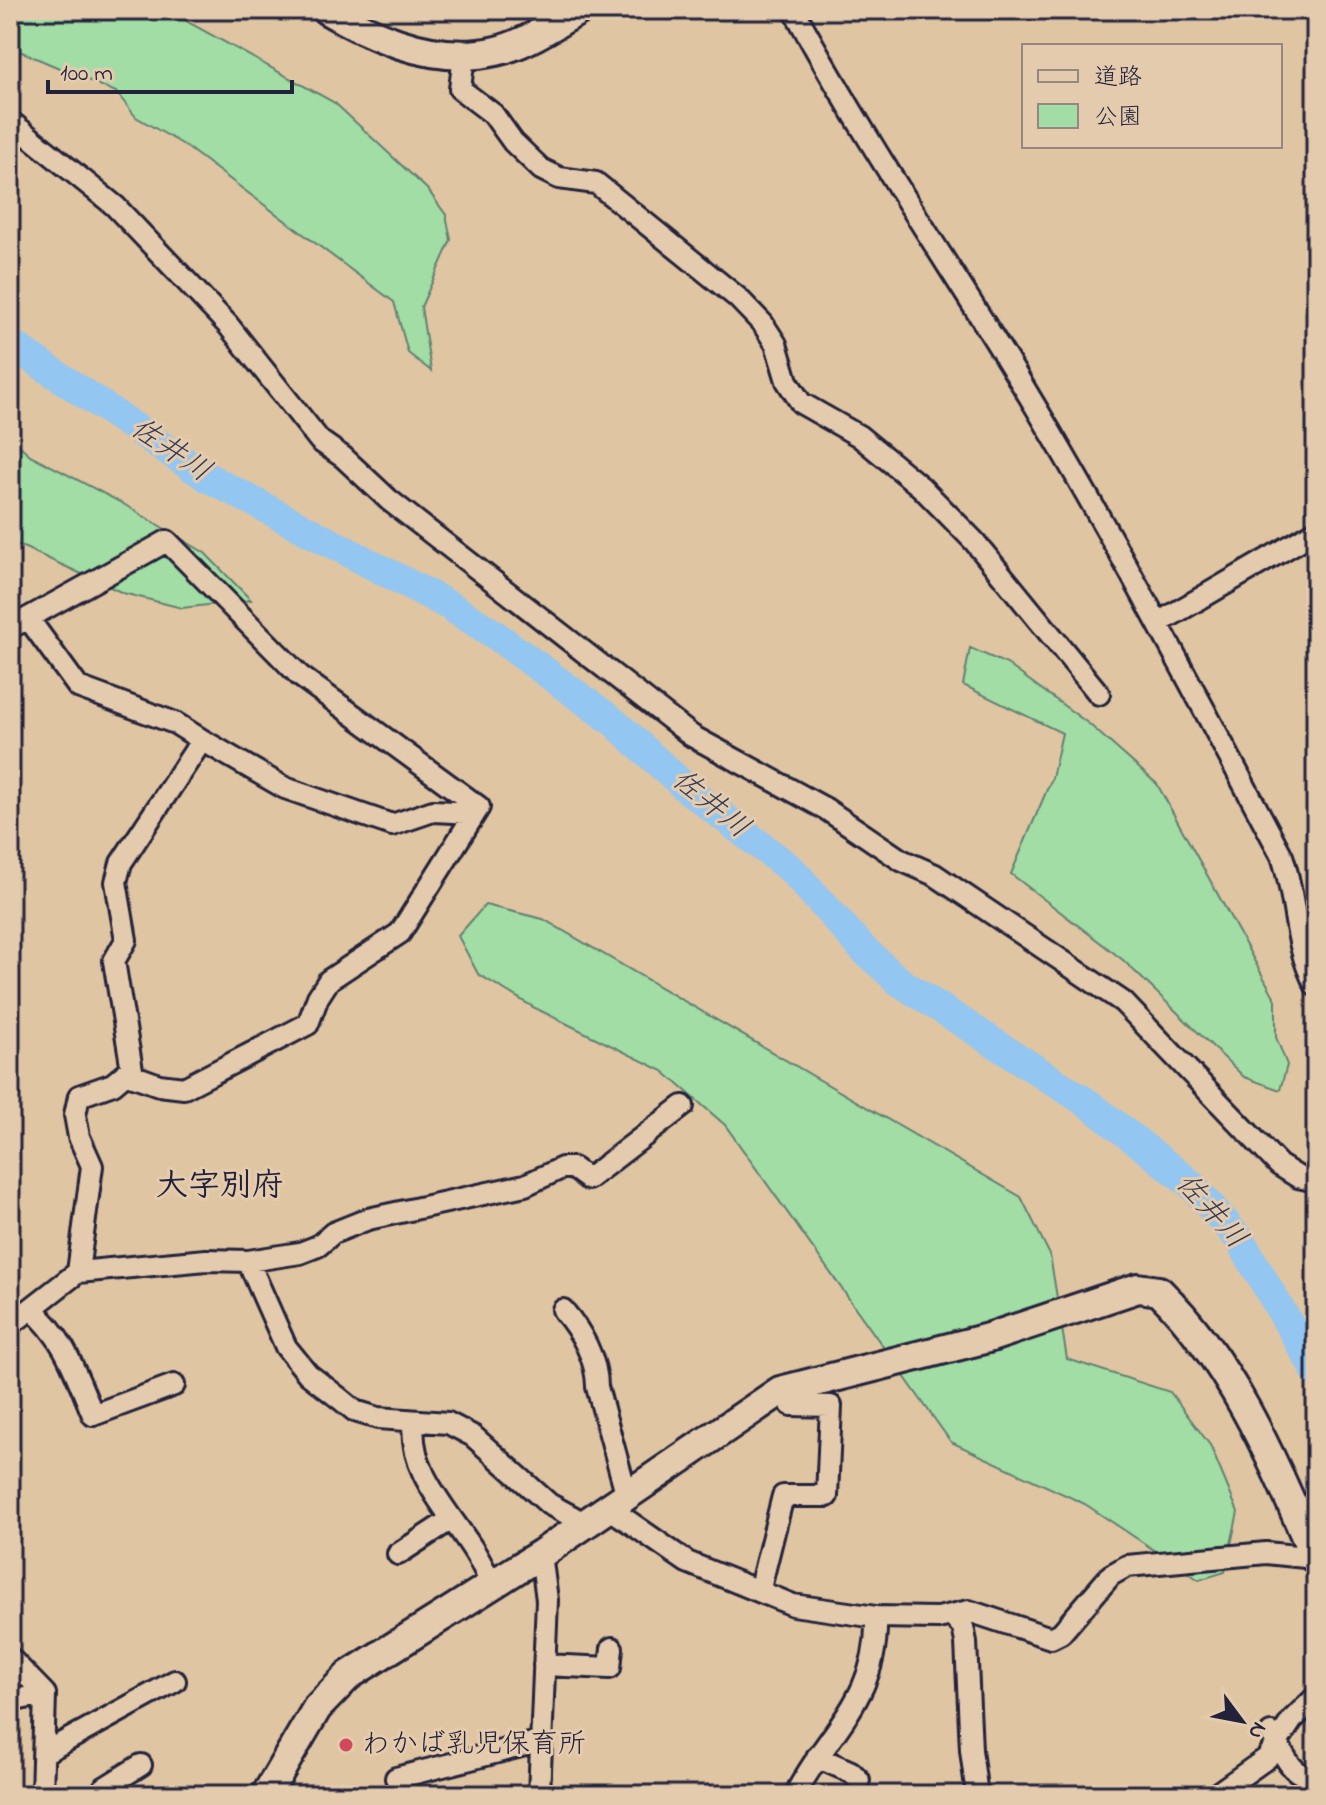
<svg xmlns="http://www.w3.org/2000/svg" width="1326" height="1805" font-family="'Indie Flower','Klee One',sans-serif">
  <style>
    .green { fill: #a1dda4; stroke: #628070; stroke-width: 2 }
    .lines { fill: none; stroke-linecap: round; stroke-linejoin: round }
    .river { stroke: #93c6f0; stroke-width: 30 }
    .street-casing { stroke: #22223b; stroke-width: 26 }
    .secondary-casing { stroke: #22223b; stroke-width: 34 }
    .street { stroke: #e5cbad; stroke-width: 20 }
    .secondary { stroke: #e5cbad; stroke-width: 28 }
    .poi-dot { fill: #d1495b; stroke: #e5cbad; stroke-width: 3 }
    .labels { text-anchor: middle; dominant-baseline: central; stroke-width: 6; stroke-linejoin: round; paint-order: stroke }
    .poi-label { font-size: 28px; fill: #22223b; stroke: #e5cbad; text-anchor: start }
    .water-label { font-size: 30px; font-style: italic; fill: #333b56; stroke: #e5cbad }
    .quarter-label { font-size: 32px; font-weight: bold; fill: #22223b; stroke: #e5cbad }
  </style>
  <rect width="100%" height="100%" fill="#e0c5a2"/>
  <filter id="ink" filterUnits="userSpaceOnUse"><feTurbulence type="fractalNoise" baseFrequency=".0125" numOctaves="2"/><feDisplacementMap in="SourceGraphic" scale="16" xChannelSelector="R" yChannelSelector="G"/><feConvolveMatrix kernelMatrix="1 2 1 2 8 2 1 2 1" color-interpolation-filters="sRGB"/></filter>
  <g filter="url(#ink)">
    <path class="green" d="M 10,10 L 173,10 L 177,16 L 335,103 L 428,190 L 446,215 L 451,240 L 421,307 L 431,371 L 408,353 L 394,302 L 184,145 L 136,117 L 116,92 L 10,47 Z
      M 10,437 L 30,455 L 120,502 L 205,553 L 251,600 L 182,608 L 123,593 L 10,541 Z
      M 970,648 L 1007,664 L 1089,724 L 1157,784 L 1276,1000 L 1276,1037 L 1287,1065 L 1280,1090 L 1244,1077 L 1123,960 L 1011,874 L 1052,778 L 1062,733 L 963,685 Z
      M 485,905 L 543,919 L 1021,1197 L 1050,1255 L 1067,1359 L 1170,1392 L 1210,1445 L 1238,1512 L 1225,1572 L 1199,1580 L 1085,1504 L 951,1442 L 725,1125 L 663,1071 L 535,1008 L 478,974 L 458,936 Z"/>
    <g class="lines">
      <path class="river" d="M 10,343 L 207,477 L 450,606 L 491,632 L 614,722 L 685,787 L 792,870 L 863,949 L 900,982 L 1089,1104 L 1191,1184 L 1240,1240 L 1316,1371"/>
      <defs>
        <path id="street" d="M 794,10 C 853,119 920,221 986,326 C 1094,497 1187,678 1282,856 C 1297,900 1293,944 1316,986
          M 464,55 L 460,89 L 493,114 L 513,142 L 541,169 L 559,178 L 596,183 L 738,298 L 763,324 L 776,344 L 787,381 L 801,403 L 859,436 L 921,487 L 974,541 L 1099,694
          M 10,121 L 115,206 L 228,325 L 320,441 L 343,457 L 389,500 L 692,736 L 826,809 L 901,860 L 935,875 L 1123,1002 L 1279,1165 L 1298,1177 L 1316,1181
          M 28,618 L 78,687 L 175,723 L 202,740 L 121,863 L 116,882 L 126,940 L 114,961 L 133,1076
          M 1158,623 L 1316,531
          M 10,628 L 167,541 L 300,676 L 479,807 L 400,933 L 329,980 L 318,997 L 308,1024 L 184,1088 L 159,1085 L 126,1073 L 113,1084 L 79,1096 L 75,1115 L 79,1137 L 92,1166 L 78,1272
          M 202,740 L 285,788 L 392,825 L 433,811 L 475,813
          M 248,1261 L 286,1347 L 308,1374 L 339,1398 L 355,1411 L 378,1418 L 448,1423 L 473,1436 L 549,1504 L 586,1524
          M 31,1309 C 65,1337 76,1375 93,1415 L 174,1385
          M 563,1310 C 581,1331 597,1359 597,1387 L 627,1496
          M 10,1325 L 78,1272 L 206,1260 L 248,1261 L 300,1253 L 318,1246 L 333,1233 L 368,1219 L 525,1185 L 562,1168 L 573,1168 L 588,1179 L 683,1106
          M 414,1421 C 406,1485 473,1529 491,1586
          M 609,1508 L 687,1562 L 793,1605 L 876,1617 L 938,1618 L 969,1611 L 1051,1638 L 1061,1633 L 1111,1575 L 1127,1566 L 1266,1553 L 1315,1558
          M 398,1554 L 450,1520
          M 760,1588 L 783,1496 L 827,1496 L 831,1406 L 791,1405 L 791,1387
          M 952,1615 L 963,1627 L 966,1642 L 971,1750 L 977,1795
          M 10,1658 L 45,1694 L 42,1795
          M 544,1665 L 610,1668 L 612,1648
          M 10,1701 L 45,1694
          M 1271,1733 C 1284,1750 1289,1779 1316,1776
          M 44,1753 L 175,1681
          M 817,1757 L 851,1772 L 859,1780
          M 396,1778 L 541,1741
          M 104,1788 L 141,1765
          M 539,1795 L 547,1600 L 541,1554
          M 795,1795 C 828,1730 879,1698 876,1617
          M 1215,1795 L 1267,1758 L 1292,1720 L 1316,1697"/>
        <path id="secondary" d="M 327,10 C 376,39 437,65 496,51 C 526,44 553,25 579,10
          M 266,1795 L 317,1708 L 349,1675 L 541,1554 L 780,1391 L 988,1338 L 1138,1288 L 1159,1291 C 1234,1364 1275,1466 1316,1560"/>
      </defs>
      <use href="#street" class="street-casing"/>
      <use href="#secondary" class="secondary-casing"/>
      <use href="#street" class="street"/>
      <use href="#secondary" class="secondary"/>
    </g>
  </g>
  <circle class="poi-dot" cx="346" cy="1745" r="8"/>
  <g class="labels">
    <g class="poi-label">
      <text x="362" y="1745">わかば乳児保育所</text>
    </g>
    <g class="water-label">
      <text transform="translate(170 451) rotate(34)">佐井川</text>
      <text transform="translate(710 805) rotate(39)">佐井川</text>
      <text transform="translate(1210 1212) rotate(48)">佐井川</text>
    </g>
    <g class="quarter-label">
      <text x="220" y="1187">大字別府</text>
    </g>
  </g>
  <rect width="1326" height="1805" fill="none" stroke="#e5cbad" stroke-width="40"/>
  <rect x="20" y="20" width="1286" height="1765" fill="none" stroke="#22223b" stroke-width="3" filter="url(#ink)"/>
  <rect x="1022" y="44" width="260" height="104" fill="#e5cbad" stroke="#97877f" stroke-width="2"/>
  <rect x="1038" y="70" width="40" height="12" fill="#e5cbad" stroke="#97877f" stroke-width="2"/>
  <text x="1094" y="84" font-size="24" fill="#22223b">道路</text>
  <rect x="1038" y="104" width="40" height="24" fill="#a1dda4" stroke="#97877f" stroke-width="2"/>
  <text x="1094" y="124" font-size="24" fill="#22223b">公園</text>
  <g transform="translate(1242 1721) rotate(122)" stroke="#e5cbad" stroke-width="6" paint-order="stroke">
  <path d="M0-6L14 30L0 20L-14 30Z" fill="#22223b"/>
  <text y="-12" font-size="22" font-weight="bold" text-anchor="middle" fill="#22223b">N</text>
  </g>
  <path d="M48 80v12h244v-12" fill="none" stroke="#22223b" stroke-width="4"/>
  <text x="60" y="80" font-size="24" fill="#22223b" stroke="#e5cbad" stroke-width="6" paint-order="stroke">100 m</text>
</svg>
